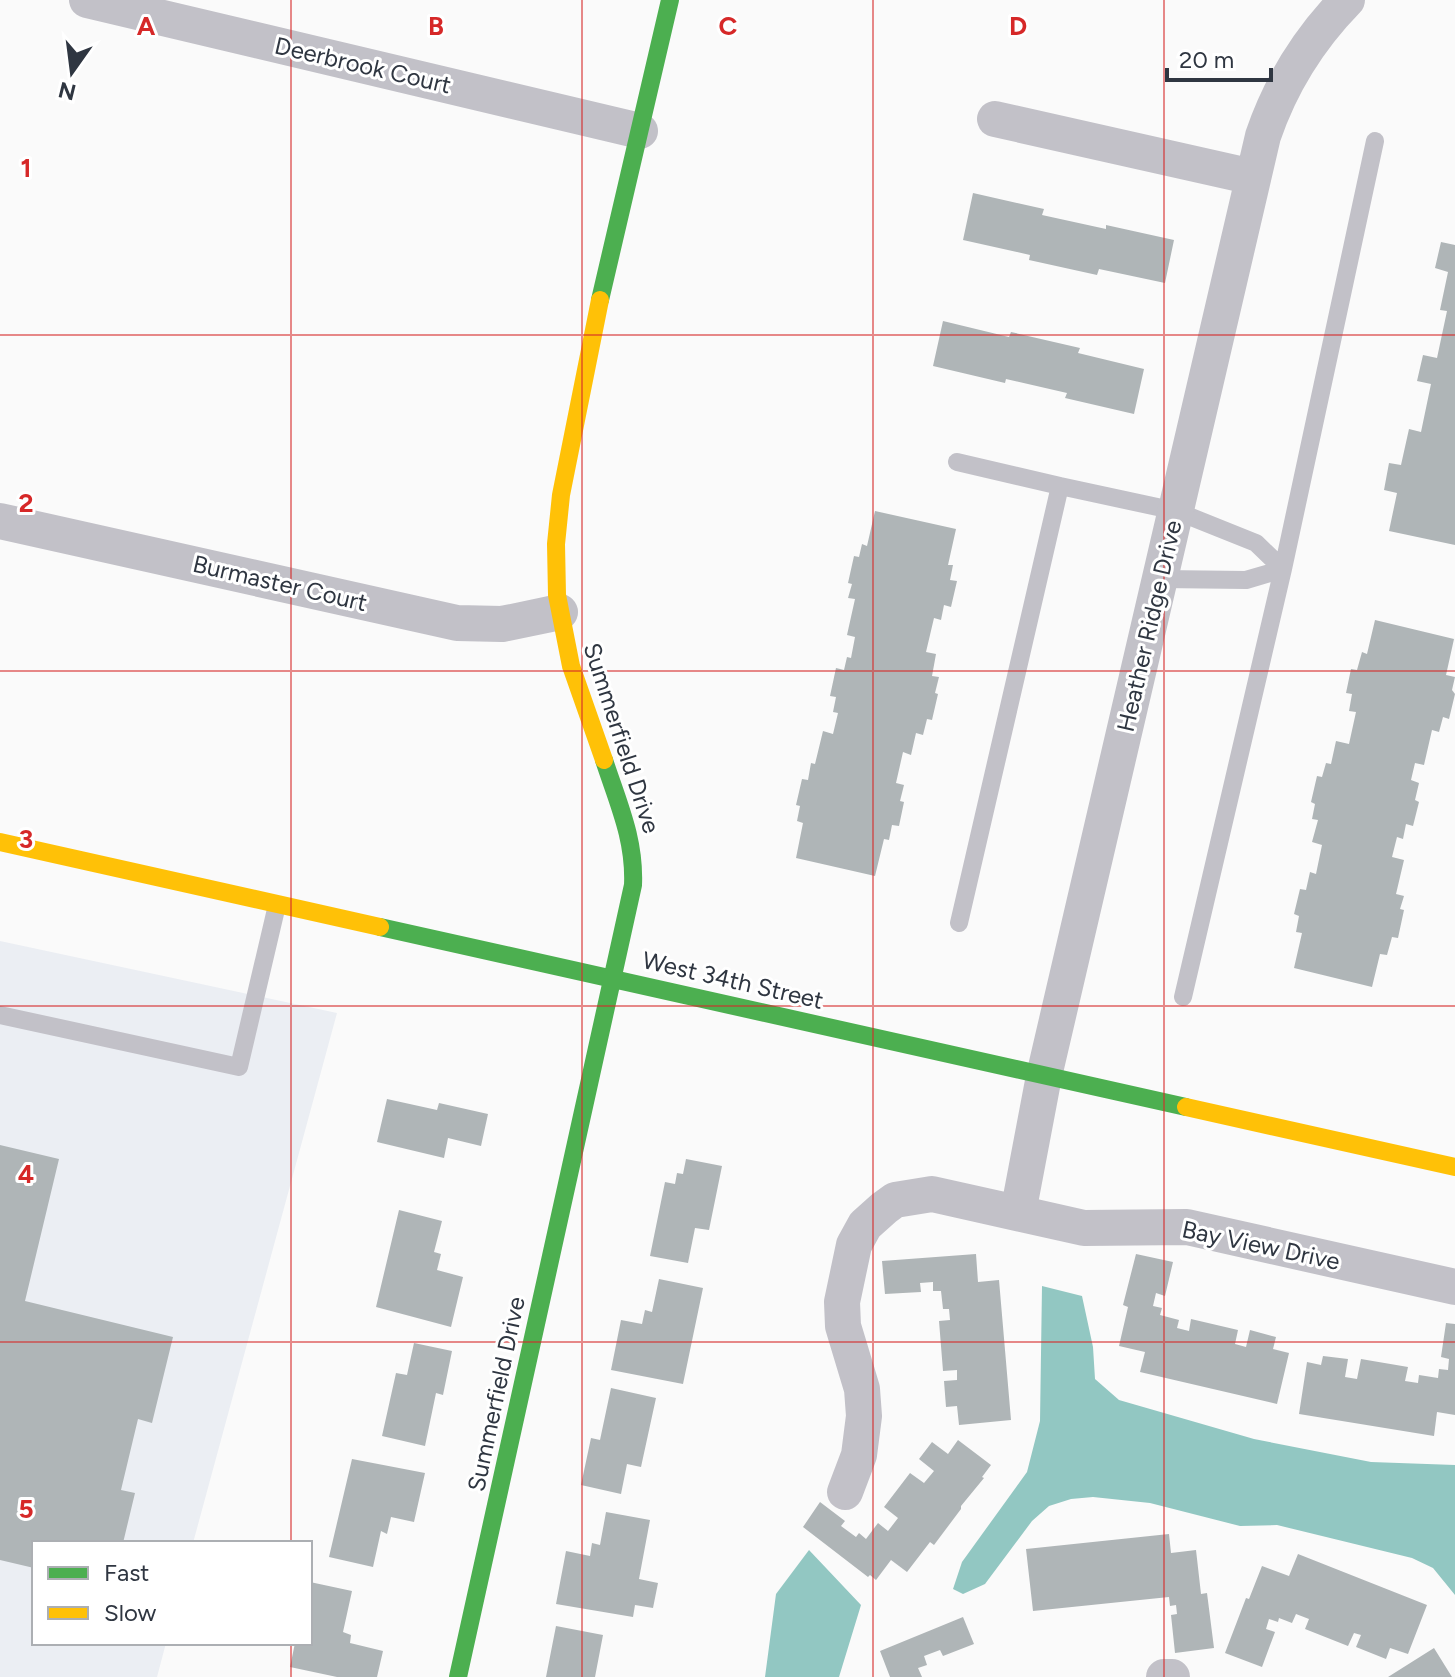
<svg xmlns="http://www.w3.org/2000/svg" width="1455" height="1677" font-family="Figtree,sans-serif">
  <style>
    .built { fill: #ebeef3 }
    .water { fill: #92c7c2 }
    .building { fill: #afb5b7 }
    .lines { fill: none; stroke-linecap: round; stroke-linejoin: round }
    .lane { stroke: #c2c1c8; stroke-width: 18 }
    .street { stroke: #c2c1c8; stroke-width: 36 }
    .fast { stroke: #4caf50; stroke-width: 18 }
    .slow { stroke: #ffc107; stroke-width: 18 }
    .grid { fill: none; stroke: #d62828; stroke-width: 2; stroke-opacity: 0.55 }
    .labels { text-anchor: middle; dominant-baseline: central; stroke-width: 6; stroke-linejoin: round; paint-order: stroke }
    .street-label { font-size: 24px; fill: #2f3641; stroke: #fff }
    .grid-label { font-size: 26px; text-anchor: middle; font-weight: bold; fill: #d62828; stroke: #fff; stroke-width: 6; stroke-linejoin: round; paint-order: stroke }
  </style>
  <rect width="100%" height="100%" fill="#fafafa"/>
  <path class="built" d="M 0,941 L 337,1013 L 193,1543 L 34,1543 L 34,1643 L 166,1643 L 157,1677 L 0,1677 Z"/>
  <path class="water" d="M 1042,1286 L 1082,1296 L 1093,1347 L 1095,1379 L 1119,1400 L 1254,1439 L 1371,1462 L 1455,1465 L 1455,1595 L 1433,1568 L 1412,1558 L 1277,1525 L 1240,1526 L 1150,1503 L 1093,1497 L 1071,1499 L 1049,1506 L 1032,1521 L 985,1584 L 963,1594 L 953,1589 L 962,1562 L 1027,1472 L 1040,1421 Z
    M 809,1550 L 861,1605 L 839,1677 L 765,1677 L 776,1594 Z"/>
  <path class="building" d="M 973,193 L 1044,209 L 1042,215 L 1106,229 L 1106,225 L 1174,240 L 1165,283 L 1099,269 L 1097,275 L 1029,260 L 1030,255 L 963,240 Z
    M 1441,242 L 1455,245 L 1455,545 L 1389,531 L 1397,493 L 1384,490 L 1389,463 L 1401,465 L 1409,429 L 1421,432 L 1431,384 L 1417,381 L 1423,355 L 1437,358 L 1447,311 L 1440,310 L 1448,272 L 1435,268 Z
    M 943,321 L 1009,337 L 1011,332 L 1080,348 L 1078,353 L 1144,369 L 1134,414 L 1065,398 L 1067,393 L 1006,379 L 1005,383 L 933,366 Z
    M 875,511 L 956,529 L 948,565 L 953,565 L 950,580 L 957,581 L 951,607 L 944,605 L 941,620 L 934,618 L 926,652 L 936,654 L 932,676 L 939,677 L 935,693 L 938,694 L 932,720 L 927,719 L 923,735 L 916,733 L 911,755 L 903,752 L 896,783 L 904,785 L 900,801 L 904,802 L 899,826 L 892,825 L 889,840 L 884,839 L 875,876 L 796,858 L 803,823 L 797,821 L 800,806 L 796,805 L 802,779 L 808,780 L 811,763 L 815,764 L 823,731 L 833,734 L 838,713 L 833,712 L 836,697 L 830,696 L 836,668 L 844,670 L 847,657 L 851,658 L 855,637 L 847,635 L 855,599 L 848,598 L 852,584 L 848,583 L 854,556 L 859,557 L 862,544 L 867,546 Z
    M 1375,620 L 1454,639 L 1446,675 L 1455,677 L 1452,690 L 1455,694 L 1449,719 L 1443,717 L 1439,732 L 1432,730 L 1424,765 L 1415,763 L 1411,780 L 1419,783 L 1415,800 L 1419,802 L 1413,826 L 1406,824 L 1403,839 L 1397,837 L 1392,857 L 1404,860 L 1396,894 L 1404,896 L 1400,909 L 1404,910 L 1398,938 L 1392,937 L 1387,955 L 1380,954 L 1372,987 L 1294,968 L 1302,933 L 1296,932 L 1299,916 L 1294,914 L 1300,889 L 1306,890 L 1310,872 L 1316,874 L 1322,845 L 1312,842 L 1318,820 L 1312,819 L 1315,804 L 1311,802 L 1317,776 L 1322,777 L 1326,763 L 1331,764 L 1336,741 L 1349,744 L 1356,712 L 1349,711 L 1352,694 L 1346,693 L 1351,669 L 1357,670 L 1362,652 L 1367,654 Z
    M 387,1099 L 437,1110 L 439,1103 L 488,1114 L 481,1146 L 448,1138 L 444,1158 L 377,1142 Z
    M 0,1145 L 59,1159 L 25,1301 L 173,1337 L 152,1423 L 138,1419 L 121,1490 L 135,1493 L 123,1543 L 34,1543 L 34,1568 L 0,1560 Z
    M 686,1159 L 722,1166 L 709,1230 L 695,1228 L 688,1263 L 650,1256 L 665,1182 L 675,1184 L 677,1173 L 683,1174 Z
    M 399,1210 L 442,1221 L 434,1252 L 441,1254 L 437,1270 L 463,1277 L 451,1327 L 376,1307 Z
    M 976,1254 L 978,1282 L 999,1280 L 1011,1420 L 959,1425 L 957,1406 L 946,1407 L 944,1381 L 957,1380 L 957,1370 L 943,1371 L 939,1321 L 950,1320 L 949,1309 L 943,1309 L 941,1291 L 933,1291 L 933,1282 L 920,1283 L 921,1292 L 885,1294 L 882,1261 Z
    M 1136,1254 L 1173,1262 L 1165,1296 L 1156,1293 L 1153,1306 L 1162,1308 L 1160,1315 L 1179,1320 L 1177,1328 L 1189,1331 L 1191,1319 L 1238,1330 L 1235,1344 L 1246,1347 L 1250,1330 L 1276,1337 L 1273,1349 L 1289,1353 L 1277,1404 L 1140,1372 L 1145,1352 L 1119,1346 L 1128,1307 L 1123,1305 Z
    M 659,1279 L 703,1288 L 683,1384 L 611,1370 L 621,1320 L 642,1324 L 645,1310 L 652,1312 Z
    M 1446,1323 L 1455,1324 L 1455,1415 L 1437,1412 L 1434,1436 L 1299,1414 L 1307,1362 L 1321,1365 L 1323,1356 L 1348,1359 L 1345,1377 L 1357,1379 L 1361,1359 L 1408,1367 L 1405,1381 L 1418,1383 L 1419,1375 L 1438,1378 L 1439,1369 L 1448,1370 L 1449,1359 L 1441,1357 Z
    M 414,1343 L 452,1351 L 443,1395 L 436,1393 L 425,1446 L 382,1436 L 396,1373 L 407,1375 Z
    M 611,1388 L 656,1398 L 641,1467 L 627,1464 L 621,1494 L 581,1485 L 591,1438 L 600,1440 Z
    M 958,1440 L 991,1465 L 982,1477 L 984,1478 L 961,1506 L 961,1509 L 934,1545 L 930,1542 L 907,1572 L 891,1560 L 876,1580 L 870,1575 L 868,1577 L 803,1527 L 820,1502 L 845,1521 L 841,1526 L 856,1537 L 859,1533 L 866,1539 L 878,1523 L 888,1531 L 898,1518 L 884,1507 L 910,1473 L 924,1483 L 934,1471 L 919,1459 L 932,1442 L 948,1454 Z
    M 352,1459 L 425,1473 L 414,1522 L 391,1517 L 387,1534 L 381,1531 L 373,1567 L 329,1557 Z
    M 606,1512 L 650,1520 L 639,1579 L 658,1583 L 653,1608 L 635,1605 L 633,1617 L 556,1604 L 566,1551 L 590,1556 L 592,1543 L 600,1545 Z
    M 1169,1534 L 1171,1553 L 1196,1550 L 1201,1594 L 1207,1593 L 1214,1648 L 1175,1653 L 1171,1615 L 1177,1614 L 1176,1605 L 1170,1606 L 1169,1597 L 1033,1611 L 1026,1549 Z
    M 1298,1554 L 1427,1605 L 1408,1654 L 1390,1648 L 1386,1659 L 1356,1647 L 1361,1635 L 1354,1633 L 1348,1646 L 1305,1629 L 1309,1619 L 1296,1614 L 1292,1623 L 1279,1618 L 1278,1622 L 1269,1619 L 1266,1629 L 1275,1632 L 1262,1667 L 1225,1653 L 1246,1598 L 1249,1599 L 1262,1566 L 1289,1576 Z
    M 310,1582 L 352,1591 L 343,1632 L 351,1635 L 350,1643 L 383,1651 L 377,1677 L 337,1677 L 290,1667 L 295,1643 L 310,1643 Z
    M 963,1617 L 974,1644 L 943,1656 L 940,1650 L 924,1656 L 927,1665 L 918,1668 L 922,1677 L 890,1677 L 880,1651 Z
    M 556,1626 L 603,1635 L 595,1677 L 546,1677 Z
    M 1434,1648 L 1452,1677 L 1388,1677 Z"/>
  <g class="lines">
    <path class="lane" d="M 957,462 L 1060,486
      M 959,923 L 1060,486 L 1176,511 L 1256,543 L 1283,569 L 1246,580 L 1161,579
      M 1183,997 L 1283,569 L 1375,141
      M 0,1015 L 239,1067 L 277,905"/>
    <path class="street" d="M 87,0 L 640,131
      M 995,119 L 1253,177
      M 0,521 L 457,623 L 502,624 L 560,612
      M 1018,1213 L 1044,1076 L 1263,136 C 1281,83 1308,40 1347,0
      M 845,1492 L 859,1455 L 864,1416 L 862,1389 L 843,1326 L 842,1302 L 854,1245 L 865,1225 L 884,1208 L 895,1200 L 932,1194 L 1084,1228 L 1187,1227 L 1455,1287
      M 1164,1677 L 1172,1677"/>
    <path class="fast" d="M 600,300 L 670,0
      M 380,927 L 1186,1107
      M 458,1677 L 633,885 C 635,839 618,803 604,760"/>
    <path class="slow" d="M 600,300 L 561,495 L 556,544 L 557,595 L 571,666 L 604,760
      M 0,842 L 380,927
      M 1186,1107 L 1455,1167"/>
  </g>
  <path class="grid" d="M 291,0 L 291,1543M 582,0 L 582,1677M 873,0 L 873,1677M 1164,0 L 1164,1677M 0,335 L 1455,335M 0,671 L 1455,671M 0,1006 L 1455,1006M 0,1342 L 1455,1342M 291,1643 L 291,1677"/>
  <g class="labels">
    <g class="street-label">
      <text transform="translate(363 65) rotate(13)">Deerbrook Court</text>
      <text transform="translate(280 583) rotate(13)">Burmaster Court</text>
      <text transform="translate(1149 626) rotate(-77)">Heather Ridge Drive</text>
      <text transform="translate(622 738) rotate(72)">Summerfield Drive</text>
      <text transform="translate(733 980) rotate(13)">West 34th Street</text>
      <text transform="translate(1261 1245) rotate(12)">Bay View Drive</text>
      <text transform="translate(496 1394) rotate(-78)">Summerfield Drive</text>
    </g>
  </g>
  <g class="grid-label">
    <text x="146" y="35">A</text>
    <text x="436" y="35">B</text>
    <text x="728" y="35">C</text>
    <text x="1018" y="35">D</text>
    <text x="26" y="177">1</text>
    <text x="26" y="512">2</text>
    <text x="26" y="848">3</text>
    <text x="26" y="1183">4</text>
    <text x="26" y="1518">5</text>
  </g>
  <rect x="32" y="1541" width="280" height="104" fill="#ffffff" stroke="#acafb3" stroke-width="2"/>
  <rect x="48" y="1567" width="40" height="12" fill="#4caf50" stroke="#acafb3" stroke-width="2"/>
  <text x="104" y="1581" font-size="24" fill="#2f3641">Fast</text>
  <rect x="48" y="1607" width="40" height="12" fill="#ffc107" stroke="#acafb3" stroke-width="2"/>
  <text x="104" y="1621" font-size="24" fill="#2f3641">Slow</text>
  <g transform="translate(72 72) rotate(194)" stroke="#ffffff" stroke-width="6" paint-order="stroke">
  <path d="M0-6L14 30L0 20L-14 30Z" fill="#2f3641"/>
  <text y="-12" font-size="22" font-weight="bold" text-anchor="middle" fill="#2f3641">N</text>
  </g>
  <path d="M1167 68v12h104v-12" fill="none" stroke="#2f3641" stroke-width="4"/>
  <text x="1179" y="68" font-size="24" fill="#2f3641" stroke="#ffffff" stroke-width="6" paint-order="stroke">20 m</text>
</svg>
